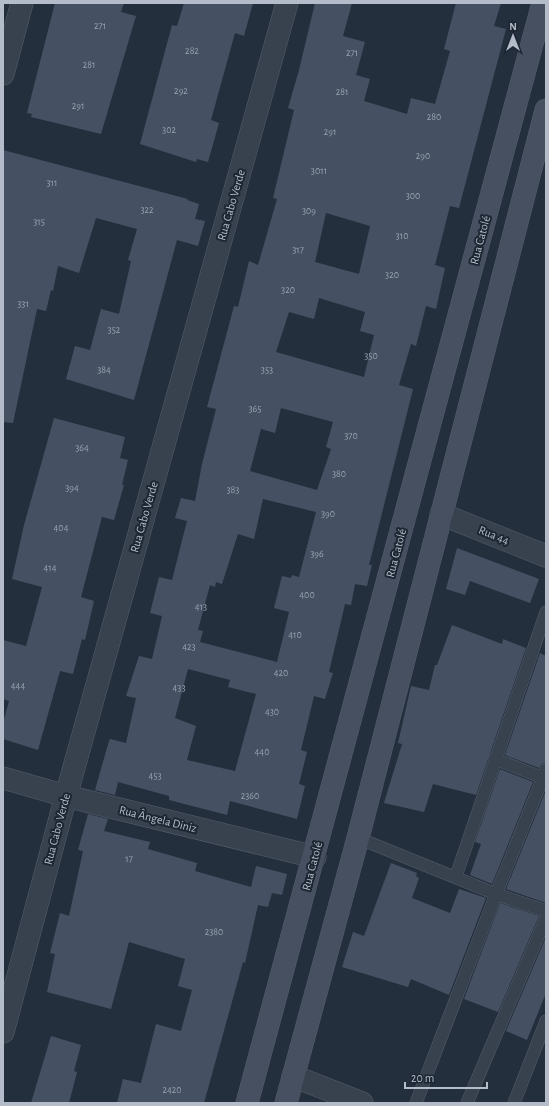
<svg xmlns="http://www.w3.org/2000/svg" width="549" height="1106" font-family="'Alegreya Sans',sans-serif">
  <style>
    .building { fill: #455162; fill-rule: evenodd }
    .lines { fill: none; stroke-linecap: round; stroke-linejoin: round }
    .lane-casing { stroke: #565f6c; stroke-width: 13 }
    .street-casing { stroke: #565f6c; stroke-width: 23 }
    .secondary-casing { stroke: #565f6c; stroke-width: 23 }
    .lane { stroke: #38414e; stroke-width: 12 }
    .street { stroke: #38414e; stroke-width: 22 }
    .secondary { stroke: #465061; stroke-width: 22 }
    .labels { text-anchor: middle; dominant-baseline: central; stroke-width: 4; stroke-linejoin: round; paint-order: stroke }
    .number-label { font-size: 10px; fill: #98a1af }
    .street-label { font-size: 12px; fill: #b4bcc9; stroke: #1d2633 }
  </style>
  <rect width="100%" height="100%" fill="#242f3e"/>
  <path class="building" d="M 55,3 L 124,3 L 121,12 L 136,16 L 101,134 L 31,117 L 32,114 L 27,113 Z
    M 184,3 L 253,3 L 244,36 L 235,33 L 211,120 L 219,123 L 208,162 L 197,159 L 196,162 L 140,144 L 172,25 L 177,26 Z
    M 315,3 L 352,3 L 343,36 L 365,42 L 356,75 L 370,79 L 364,101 L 407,114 L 411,98 L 435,104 L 450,51 L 444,49 L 456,3 L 501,3 L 494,26 L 506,29 L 459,208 L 450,206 L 435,265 L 445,268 L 436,309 L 426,306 L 416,346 L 411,344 L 399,385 L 413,389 L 369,565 L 372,565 L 367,586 L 355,584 L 351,605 L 345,604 L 329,672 L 333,673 L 325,699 L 314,696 L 301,750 L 307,752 L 299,784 L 305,786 L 297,819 L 230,801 L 227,815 L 169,800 L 169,796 L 118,782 L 115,795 L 95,790 L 109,741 L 110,739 L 126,743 L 136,698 L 126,696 L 139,656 L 152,659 L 162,616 L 150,613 L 159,577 L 172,580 L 187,521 L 175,518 L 181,498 L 195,501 L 202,464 L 216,409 L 207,407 L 234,306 L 238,307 L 249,261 L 258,265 L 277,199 L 273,198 L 294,110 L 288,108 L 299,70 ZM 326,213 L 370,226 L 359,274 L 315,262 ZM 319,298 L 365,312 L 360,331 L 374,335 L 364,377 L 276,352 L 289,312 L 314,319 ZM 281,408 L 333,422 L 326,447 L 331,449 L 317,490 L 250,471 L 261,429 L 275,433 ZM 263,499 L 316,512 L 299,577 L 292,575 L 291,578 L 282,576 L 274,608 L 289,612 L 277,662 L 200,642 L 203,631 L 198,630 L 210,585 L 215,587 L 216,582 L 222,584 L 238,534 L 254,539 ZM 188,669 L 230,680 L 228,687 L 256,694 L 235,771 L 187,760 L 196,726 L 175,718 Z
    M 3,150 L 188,199 L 187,200 L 199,204 L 195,219 L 205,221 L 198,246 L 177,240 L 134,400 L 66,379 L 75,346 L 90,350 L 101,309 L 119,314 L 131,261 L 128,260 L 137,229 L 96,218 L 79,273 L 58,266 L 53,291 L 51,290 L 46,311 L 37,309 L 13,423 L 3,422 Z
    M 54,418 L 125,437 L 120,458 L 128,460 L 122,485 L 124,485 L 114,520 L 102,517 L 81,597 L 94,601 L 85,640 L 82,639 L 73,674 L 60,671 L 38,750 L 3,739 L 3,723 L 9,701 L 3,699 L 3,640 L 26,646 L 42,587 L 12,579 L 24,525 Z
    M 457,548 L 539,579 L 530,603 L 470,581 L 465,595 L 446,589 Z
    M 452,625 L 502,644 L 503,639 L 526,648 L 476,795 L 433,784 L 424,812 L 384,803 L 402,744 L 398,743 L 411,686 L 429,690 L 435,665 L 437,665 Z
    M 540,653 L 546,656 L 546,763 L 542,764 L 539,768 L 505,755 Z
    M 500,769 L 533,782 L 492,884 L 470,875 L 481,844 L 475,842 Z
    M 546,790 L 546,903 L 506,889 Z
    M 88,814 L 108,819 L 104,831 L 150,842 L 148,849 L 197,863 L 195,871 L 251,887 L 256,866 L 287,874 L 282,895 L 272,893 L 268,907 L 258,905 L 245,963 L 243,962 L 204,1103 L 117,1103 L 123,1079 L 141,1083 L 156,1024 L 181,1031 L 192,990 L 178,986 L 185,959 L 129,942 L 111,1009 L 47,992 L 55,954 L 50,953 L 60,913 L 69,916 L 83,851 L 78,850 Z
    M 391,863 L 417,873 L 416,876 L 419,878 L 412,898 L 450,913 L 459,889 L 486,898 L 449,995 L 411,979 L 408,987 L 342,967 L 353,932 L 364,936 Z
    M 500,903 L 539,916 L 498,1012 L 464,999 Z
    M 546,937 L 546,993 L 527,1040 L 506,1031 Z
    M 51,1036 L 81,1045 L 74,1071 L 77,1072 L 69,1103 L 31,1103 Z"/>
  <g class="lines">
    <defs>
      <path id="lane" d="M 495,759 L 546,779
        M 358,838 L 496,894 L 546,911
        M 456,876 L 546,612
        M 416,1103 L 496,894 L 546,770
        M 467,1103 L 546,918
        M 514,1103 L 546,1021"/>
      <path id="street" d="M 3,74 L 22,3
        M 441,514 L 546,556
        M 3,778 L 66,796 L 315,857
        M 3,1032 L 66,796 L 287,3
        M 293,1076 L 362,1103"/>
      <path id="secondary" d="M 247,1103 L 543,3
        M 286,1103 L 358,838 L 546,110"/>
    </defs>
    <use href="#lane" class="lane-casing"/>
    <use href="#street" class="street-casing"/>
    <use href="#secondary" class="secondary-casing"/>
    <use href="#lane" class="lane"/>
    <use href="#street" class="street"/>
    <use href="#secondary" class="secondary"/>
  </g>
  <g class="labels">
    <g class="number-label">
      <text x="100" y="26">271</text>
      <text x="192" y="51">282</text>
      <text x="352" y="53">271</text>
      <text x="89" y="65">281</text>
      <text x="181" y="91">292</text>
      <text x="342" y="92">281</text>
      <text x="78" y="106">291</text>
      <text x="434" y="117">280</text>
      <text x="169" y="130">302</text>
      <text x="330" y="132">291</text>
      <text x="423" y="156">290</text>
      <text x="319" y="171">3011</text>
      <text x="52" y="183">311</text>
      <text x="413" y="196">300</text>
      <text x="147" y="210">322</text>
      <text x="309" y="211">309</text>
      <text x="39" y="222">315</text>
      <text x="402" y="236">310</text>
      <text x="298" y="250">317</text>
      <text x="392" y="275">320</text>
      <text x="288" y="290">320</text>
      <text x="23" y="304">331</text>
      <text x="114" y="330">352</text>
      <text x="371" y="356">350</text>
      <text x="104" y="370">384</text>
      <text x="267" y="370">353</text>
      <text x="255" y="409">365</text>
      <text x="351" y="436">370</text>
      <text x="82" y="448">364</text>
      <text x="339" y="474">380</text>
      <text x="72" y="488">394</text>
      <text x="233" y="490">383</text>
      <text x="328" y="514">390</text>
      <text x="61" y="528">404</text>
      <text x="317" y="554">396</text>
      <text x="50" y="568">414</text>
      <text x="307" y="595">400</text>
      <text x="201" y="607">413</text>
      <text x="295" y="635">410</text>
      <text x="189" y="647">423</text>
      <text x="281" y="673">420</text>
      <text x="18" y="686">444</text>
      <text x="179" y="688">433</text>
      <text x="272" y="712">430</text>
      <text x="262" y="752">440</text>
      <text x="155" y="776">453</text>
      <text x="250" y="796">2360</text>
      <text x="129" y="859">17</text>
      <text x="214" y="932">2380</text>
      <text x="172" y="1090">2420</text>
    </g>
    <g class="street-label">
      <text transform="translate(231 205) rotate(-74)">Rua Cabo Verde</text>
      <text transform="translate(480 240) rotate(-75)">Rua Catolé</text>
      <text transform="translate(144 517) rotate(-74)">Rua Cabo Verde</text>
      <text transform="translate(494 535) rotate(22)">Rua 44</text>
      <text transform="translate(396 553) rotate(-75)">Rua Catolé</text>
      <text transform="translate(158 819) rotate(14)">Rua Ângela Diniz</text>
      <text transform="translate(57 829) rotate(-75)">Rua Cabo Verde</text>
      <text transform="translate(312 866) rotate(-75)">Rua Catolé</text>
    </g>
  </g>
  <rect width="549" height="1106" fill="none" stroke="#b4bcc9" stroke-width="8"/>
  <g transform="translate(513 36)" stroke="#1d2633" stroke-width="3" paint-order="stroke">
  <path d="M0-3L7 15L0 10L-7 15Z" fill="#b4bcc9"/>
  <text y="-6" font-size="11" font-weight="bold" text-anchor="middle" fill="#b4bcc9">N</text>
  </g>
  <path d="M405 1082v6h82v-6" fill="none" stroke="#b4bcc9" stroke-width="2"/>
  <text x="411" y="1082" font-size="12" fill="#b4bcc9" stroke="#1d2633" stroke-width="3" paint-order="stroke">20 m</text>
</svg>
